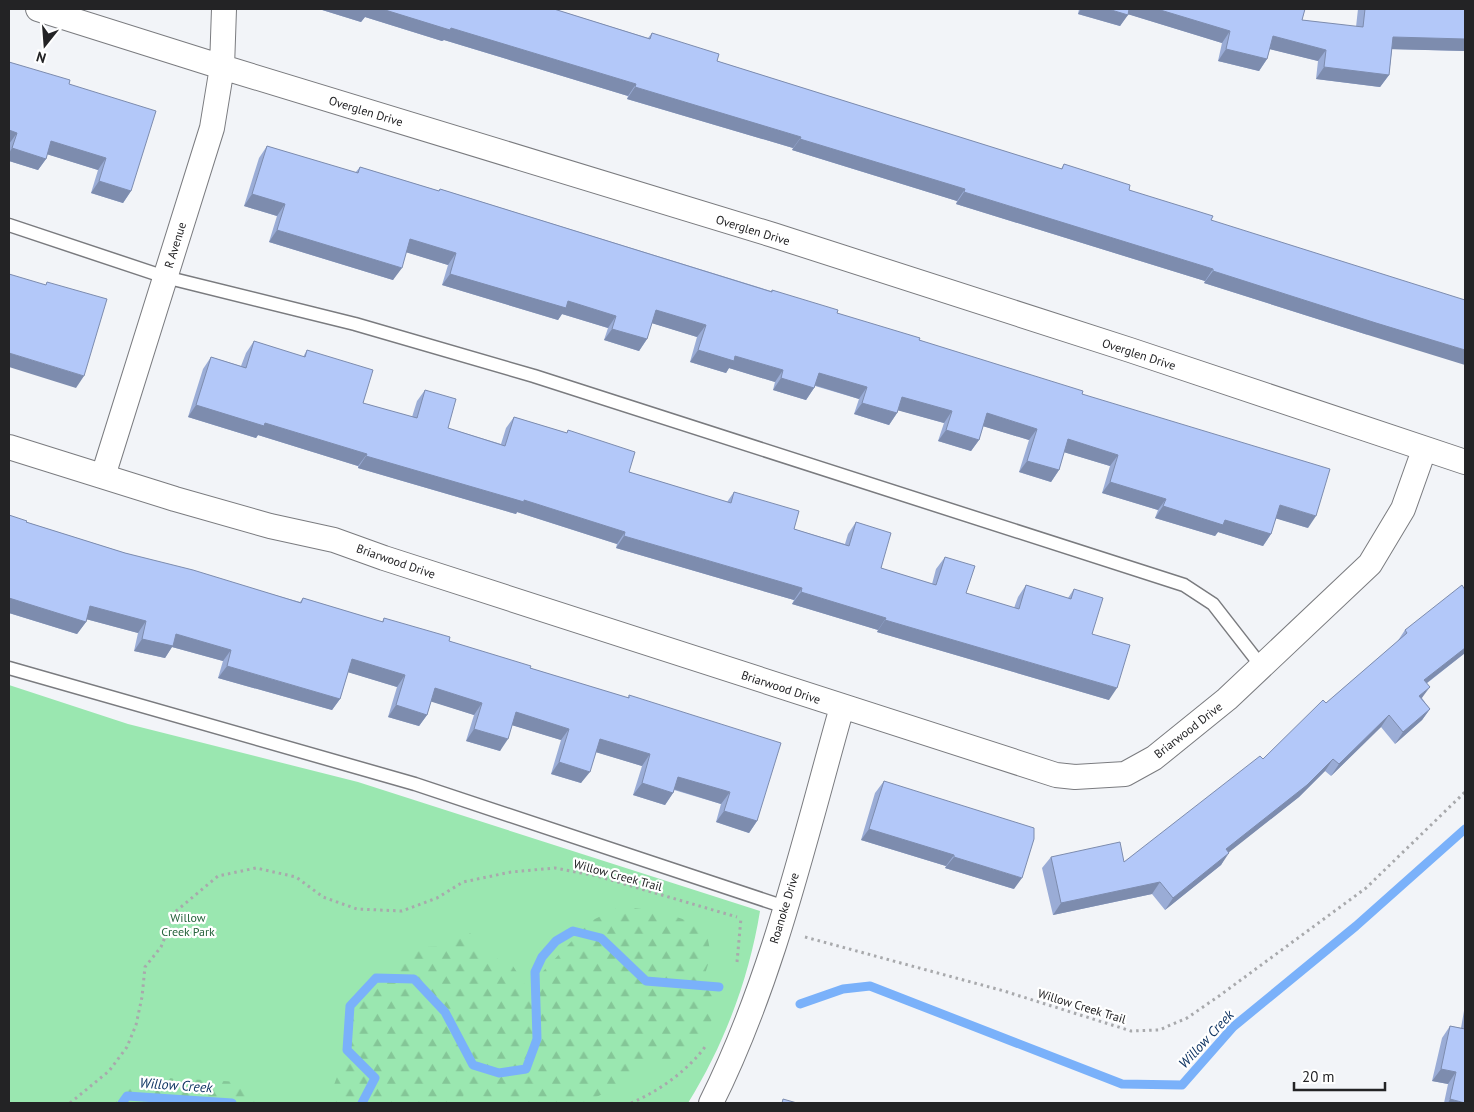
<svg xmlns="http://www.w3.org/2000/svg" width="1474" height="1112" font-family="'PT Sans',sans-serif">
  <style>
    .green { fill: #9ae7b0 }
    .forest { fill: url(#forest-firs) }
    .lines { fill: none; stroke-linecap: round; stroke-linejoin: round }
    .stream { stroke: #7ab1fa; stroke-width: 9 }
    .lane-casing { stroke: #7a7b7f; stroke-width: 15 }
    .street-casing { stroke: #7a7b7f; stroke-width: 26 }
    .path { stroke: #a8a9ac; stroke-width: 3; stroke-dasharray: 2.5 4; stroke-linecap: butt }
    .lane { stroke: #fff; stroke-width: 12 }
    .street { stroke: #fff; stroke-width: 24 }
    .wall { fill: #9aacd6 }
    .shaded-wall { fill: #7d8cae }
    .building { fill: #b3c8f9; stroke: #7d8cae }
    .labels { text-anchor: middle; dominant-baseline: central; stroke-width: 4.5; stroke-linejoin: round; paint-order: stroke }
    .street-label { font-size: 12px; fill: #232325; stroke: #fff }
    .park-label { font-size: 12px; fill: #25623b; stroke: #fff }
    .water-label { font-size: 14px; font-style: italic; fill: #103563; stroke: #fff }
  </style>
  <defs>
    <pattern id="forest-firs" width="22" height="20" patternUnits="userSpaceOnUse" patternTransform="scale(1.25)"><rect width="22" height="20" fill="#9ae7b0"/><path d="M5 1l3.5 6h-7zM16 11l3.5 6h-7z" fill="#84c697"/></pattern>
  </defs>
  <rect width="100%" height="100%" fill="#f2f4f8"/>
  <path class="green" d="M 9,685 L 128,724 L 358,782 L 760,911 C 749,979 724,1045 688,1103 L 9,1103 Z"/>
  <path class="forest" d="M 621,906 L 662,912 L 697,924 L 707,935 L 711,955 L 705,974 L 721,993 L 710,1025 L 680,1064 L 647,1062 C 635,1076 596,1101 578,1103 C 568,1104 557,1103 547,1103 C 515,1103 494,1104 465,1088 L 462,1103 L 327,1103 L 342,1064 L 355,1006 L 390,963 L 416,947 L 451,946 L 459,935 L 470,933 L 487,954 L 513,966 L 527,988 L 591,921 Z
    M 148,1077 L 241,1082 L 260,1103 L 102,1103 L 118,1092 Z"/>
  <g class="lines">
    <path class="stream" d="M 800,1004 L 843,989 L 870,986 L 1122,1084 L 1182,1085 L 1233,1027 L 1356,926 L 1465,829
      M 122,1103 L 127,1096 L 232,1103
      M 362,1103 L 375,1078 L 347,1050 L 350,1006 L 376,978 L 414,979 L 445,1012 L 473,1065 L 499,1073 L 526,1069 L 537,1039 L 535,972 L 542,957 L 556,941 L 573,931 L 601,938 L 646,981 L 719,987"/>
    <defs>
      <path id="lane" d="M 9,225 L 165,277 L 355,324 L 534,376 L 1184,585 L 1213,604 L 1262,667
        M 9,668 L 415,784 L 785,907"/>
      <path id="street" d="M 38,9 L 222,67 L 773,235 L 1130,350 L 1465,462
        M 9,447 L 175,499 L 270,526 L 334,540 L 384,558 L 1056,775 L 1075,777 L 1125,774 L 1154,758 L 1227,699 L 1370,564 L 1403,509 L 1424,450
        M 103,476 L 212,128 L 222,67 L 224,9
        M 711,1103 C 773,979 804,841 842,707"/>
    </defs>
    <use href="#lane" class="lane-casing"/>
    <use href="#street" class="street-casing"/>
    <path class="path" d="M 805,937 L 1004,991 L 1131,1031 L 1159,1030 L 1187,1018 L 1219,996 L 1366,888 L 1465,792
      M 737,962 L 741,918
      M 70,1103 L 109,1071 L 127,1047 L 136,1025 L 142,997 L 145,967 L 161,947 L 175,912 L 218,876 L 256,868 L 296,877 L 323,897 L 357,909 L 402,911 L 437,898 L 463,882 L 511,872 L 555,868 L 597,876 L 737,917
      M 631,1103 C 659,1091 686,1072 705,1047"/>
    <use href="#lane" class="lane"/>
    <use href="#street" class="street"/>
  </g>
  <path class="wall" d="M 319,9 L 554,9 L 648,38 L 652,33 L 717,61 L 1061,169 L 1064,164 L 1129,190 L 1211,220 L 1368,335 L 1204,283 L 1205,281 L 956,204 L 957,201 L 792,150 L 793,148 L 627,99 L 628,96 L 444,40 L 442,41 L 365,17 L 361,22 Z
    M 1079,9 L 1305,9 L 1302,20 L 1356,27 L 1358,9 L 1465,9 L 1465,51 L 1392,49 L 1389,75 L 1380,87 L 1316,79 L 1318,61 L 1270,49 L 1267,59 L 1259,71 L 1218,61 L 1222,43 L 1128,14 L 1120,26 L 1078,14 Z
    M 9,62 L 69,84 L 131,191 L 123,203 L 91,193 L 98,170 L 47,154 L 46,159 L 38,170 L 9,161 Z
    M 267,146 L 355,173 L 360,167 L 439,191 L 440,189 L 771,291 L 772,290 L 837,313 L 1082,394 L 1308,528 L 1276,518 L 1271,534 L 1263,546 L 1218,532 L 1215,536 L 1155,518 L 1158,510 L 1102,493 L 1110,466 L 1064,452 L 1059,470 L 1051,482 L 1019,472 L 1029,440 L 983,426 L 979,440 L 971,451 L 938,441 L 944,423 L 898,410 L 897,413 L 889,425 L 854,414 L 859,399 L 815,386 L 814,388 L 806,400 L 773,390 L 775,382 L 729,368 L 726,373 L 690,362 L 697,337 L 652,323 L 647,339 L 639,351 L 604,340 L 608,328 L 562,314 L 558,320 L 442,285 L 448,265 L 406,252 L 393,280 L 269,242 L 277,216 L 244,206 L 259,158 Z
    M 254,341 L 303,357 L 307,350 L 363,403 L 412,417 L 417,401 L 425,390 L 448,428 L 501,444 L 506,428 L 514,417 L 567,433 L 568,430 L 629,472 L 727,502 L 734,492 L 794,529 L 845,544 L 848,534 L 856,522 L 881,568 L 932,584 L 936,569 L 945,557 L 966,593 L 1014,608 L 1018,597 L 1026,585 L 1068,598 L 1074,589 L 1092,634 L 1109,700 L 877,632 L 878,630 L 792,604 L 794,600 L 616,548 L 617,544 L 517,512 L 516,514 L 358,468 L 358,466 L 258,435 L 256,438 L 188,417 L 203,369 L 211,357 L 241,366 L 246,353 Z
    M 9,515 L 26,522 L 125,553 L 300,602 L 303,598 L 382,622 L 384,618 L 449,641 L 530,668 L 628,698 L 629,695 L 757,821 L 749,833 L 716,822 L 721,804 L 674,790 L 673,793 L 665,805 L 633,795 L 642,766 L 596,752 L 581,783 L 551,774 L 561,740 L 512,725 L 500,751 L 466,741 L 474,715 L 431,701 L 427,715 L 419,726 L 388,717 L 397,687 L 348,672 L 340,699 L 332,710 L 218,678 L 223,661 L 172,647 L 165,658 L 134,651 L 138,633 L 86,619 L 86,622 L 77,634 L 9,613 Z
    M 1465,590 L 1465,653 L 1426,684 L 1422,698 L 1430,709 L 1422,720 L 1395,744 L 1381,727 L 1331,776 L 1325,771 L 1299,797 L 1228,852 L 1221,865 L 1165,910 L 1152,894 L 1053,915 L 1042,868 L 1051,857 L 1124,862 L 1263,759 L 1326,703 L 1397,642 L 1405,630 Z
    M 884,781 L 1014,889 L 945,868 L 946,866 L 861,840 L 875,793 Z
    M 1465,1005 L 1465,1103 L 1444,1103 L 1448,1084 L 1432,1081 L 1442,1038 L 1450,1026 L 1461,1028 Z"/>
  <path class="shaded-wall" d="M 319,9 L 382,9 L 451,28 L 636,84 L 628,96 L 444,40 L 442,41 L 365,17 L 361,22 Z
    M 1081,9 L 1108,9 L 1128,15 L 1120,26 L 1078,14 Z
    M 1126,9 L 1157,9 L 1230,31 L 1222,43 L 1124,13 Z
    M 1273,36 L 1326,50 L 1318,61 L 1265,48 Z
    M 1393,37 L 1465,39 L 1465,51 L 1385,49 Z
    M 1226,49 L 1267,59 L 1259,71 L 1218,61 Z
    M 1324,67 L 1389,75 L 1380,87 L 1316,79 Z
    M 635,87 L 801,137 L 793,148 L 627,99 Z
    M 9,130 L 17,133 L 9,144 Z
    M 800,139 L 965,189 L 957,201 L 792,150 Z
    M 51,141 L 106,158 L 98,170 L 43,153 Z
    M 12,148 L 46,159 L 38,170 L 9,161 L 9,153 Z
    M 99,181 L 131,191 L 123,203 L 91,193 Z
    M 964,192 L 1213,269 L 1205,281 L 956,204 Z
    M 252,194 L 285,204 L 277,216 L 244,206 Z
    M 277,230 L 402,268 L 393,280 L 269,242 Z
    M 410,239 L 456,253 L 448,265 L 402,251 Z
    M 1213,271 L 1465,350 L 1465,365 L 1368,335 L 1204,283 Z
    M 450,274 L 568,301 L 616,316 L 608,328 L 562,314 L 558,320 L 442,285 Z
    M 656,310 L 706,325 L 697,337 L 648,322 Z
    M 612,329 L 647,339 L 639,351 L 604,340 Z
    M 698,350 L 735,356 L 783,370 L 775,382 L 729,368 L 726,373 L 690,362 Z
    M 9,353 L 84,376 L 76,388 L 9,367 Z
    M 819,373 L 867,387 L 859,399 L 811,384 Z
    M 781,378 L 814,388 L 806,400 L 773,390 Z
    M 902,397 L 952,411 L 944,423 L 893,409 Z
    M 862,403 L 897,413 L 889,425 L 854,414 Z
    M 196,405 L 265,423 L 367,454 L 358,466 L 258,435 L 256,438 L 188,417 Z
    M 987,413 L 1037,429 L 1029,440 L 979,425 Z
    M 946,430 L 979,440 L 971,451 L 938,441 Z
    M 1068,439 L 1118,455 L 1110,466 L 1060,451 Z
    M 366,456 L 524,500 L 625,532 L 617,544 L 517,512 L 516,514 L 358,468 Z
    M 1027,461 L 1059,470 L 1051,482 L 1019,472 Z
    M 1110,482 L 1166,499 L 1158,510 L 1102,493 Z
    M 1280,505 L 1316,516 L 1308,528 L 1271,517 Z
    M 1163,506 L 1225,520 L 1271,534 L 1263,546 L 1218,532 L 1215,536 L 1155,518 Z
    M 624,536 L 802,588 L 794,600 L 616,548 Z
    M 801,592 L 886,618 L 878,630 L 792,604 Z
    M 9,598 L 86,622 L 77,634 L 9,613 Z
    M 90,606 L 146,621 L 138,633 L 82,618 Z
    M 885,620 L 1117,688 L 1109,700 L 877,632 Z
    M 176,634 L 231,650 L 223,661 L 172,647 L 165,658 L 134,651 L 142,639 Z
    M 1465,648 L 1465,653 L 1415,692 L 1424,680 Z
    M 352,659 L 405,675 L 397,687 L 344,671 Z
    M 227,666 L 340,699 L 332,710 L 218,678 Z
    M 1430,687 L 1421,699 L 1419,696 Z
    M 435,688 L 482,703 L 474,715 L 426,700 Z
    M 396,705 L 427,715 L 419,726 L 388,717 Z
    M 1430,709 L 1422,720 L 1395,744 L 1403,732 Z
    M 516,712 L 569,729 L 561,740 L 508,724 Z
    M 1389,715 L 1381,727 L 1331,776 L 1339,764 Z
    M 474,729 L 508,739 L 500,751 L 466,741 Z
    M 600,739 L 650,754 L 642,766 L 592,751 Z
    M 1333,759 L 1325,771 L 1299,797 L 1218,861 L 1226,849 Z
    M 559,762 L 590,772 L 581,783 L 551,774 Z
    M 678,777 L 730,792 L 721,804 L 670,788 Z
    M 642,783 L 673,793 L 665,805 L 633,795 Z
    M 724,811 L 757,821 L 749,833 L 716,822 Z
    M 869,829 L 954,855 L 946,866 L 861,840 Z
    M 1229,853 L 1221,865 L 1165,910 L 1173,898 Z
    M 954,857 L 1022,878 L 1014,889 L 945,868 Z
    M 1160,882 L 1152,894 L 1053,915 L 1061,903 Z
    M 1441,1069 L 1456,1072 L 1448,1084 L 1432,1081 Z
    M 1450,1099 L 1465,1103 L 1448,1103 Z"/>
  <path class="building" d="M 382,9 L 554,9 L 650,39 L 652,33 L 719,54 L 717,61 L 1062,169 L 1064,164 L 1130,185 L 1129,190 L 1213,216 L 1211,220 L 1465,300 L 1465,350 L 1376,323 L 1213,271 L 1213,269 L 964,192 L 965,189 L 800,139 L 801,137 L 635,87 L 636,84 L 451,28 L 450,30 Z
    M 1108,9 L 1129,9 L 1128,15 Z
    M 1157,9 L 1305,9 L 1302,20 L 1363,27 L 1365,9 L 1465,9 L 1465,39 L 1393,37 L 1389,75 L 1324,67 L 1326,50 L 1273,36 L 1267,59 L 1226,49 L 1230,31 Z
    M 9,62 L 70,80 L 69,84 L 156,111 L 131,191 L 99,181 L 106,158 L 51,141 L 46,159 L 12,148 L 17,133 L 9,130 Z
    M 267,146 L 358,173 L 360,167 L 439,191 L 440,189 L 772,292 L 772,290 L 838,310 L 837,313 L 920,338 L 919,340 L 1083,391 L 1082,394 L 1330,469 L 1316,516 L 1280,505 L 1271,534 L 1225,520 L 1223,525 L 1163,506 L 1166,499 L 1110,482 L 1118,455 L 1068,439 L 1059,470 L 1027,461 L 1037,429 L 987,413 L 979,440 L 946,430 L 952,411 L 902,397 L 897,413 L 862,403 L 867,387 L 819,373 L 814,388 L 781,378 L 783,370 L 735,356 L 734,361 L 698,350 L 706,325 L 656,310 L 647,339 L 612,329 L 616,316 L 568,301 L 566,308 L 450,274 L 456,253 L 410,239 L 402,268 L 277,230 L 285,204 L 252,194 Z
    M 9,274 L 46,285 L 47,282 L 107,299 L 84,376 L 9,353 Z
    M 254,341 L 305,357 L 307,350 L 373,370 L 363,403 L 417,418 L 425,390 L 456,399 L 448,428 L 505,446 L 514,417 L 567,433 L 568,430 L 635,452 L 629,472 L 731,503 L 734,492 L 799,511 L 794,529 L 849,546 L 856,522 L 891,533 L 881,568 L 936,585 L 945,557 L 975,566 L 966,593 L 1019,609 L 1026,585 L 1071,599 L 1074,589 L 1103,598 L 1092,634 L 1130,645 L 1117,688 L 885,620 L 886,618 L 801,592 L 802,588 L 624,536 L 625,532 L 524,500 L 524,502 L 366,456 L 367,454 L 265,423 L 264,426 L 196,405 L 211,357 L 246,368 Z
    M 9,515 L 27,521 L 26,522 L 125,553 L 193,570 L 301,603 L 303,598 L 383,622 L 384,618 L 450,637 L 449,641 L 531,666 L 530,668 L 629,698 L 629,695 L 781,743 L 757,821 L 724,811 L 730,792 L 678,777 L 673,793 L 642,783 L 650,754 L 600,739 L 590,772 L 559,762 L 569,729 L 516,712 L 508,739 L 474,729 L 482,703 L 435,688 L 427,715 L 396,705 L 405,675 L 352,659 L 340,699 L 227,666 L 231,650 L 176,634 L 173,646 L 142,639 L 146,621 L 90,606 L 86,622 L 9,598 Z
    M 1462,585 L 1465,590 L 1465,648 L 1424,680 L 1430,687 L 1419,696 L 1430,709 L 1403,732 L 1389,715 L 1339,764 L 1333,759 L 1307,785 L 1226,849 L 1229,853 L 1173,898 L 1160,882 L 1061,903 L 1051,857 L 1120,842 L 1124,862 L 1260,756 L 1263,759 L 1323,700 L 1326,703 L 1407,633 L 1405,630 Z
    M 884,781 L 1034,828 L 1034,839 L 1022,878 L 954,857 L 954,855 L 869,829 Z
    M 1450,1026 L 1465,1029 L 1465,1103 L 1450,1099 L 1456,1072 L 1441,1069 Z
    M 783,1099 L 797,1103 L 782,1103 Z"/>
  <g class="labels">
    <g class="street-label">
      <text transform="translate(366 111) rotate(17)">Overglen Drive</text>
      <text transform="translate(753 230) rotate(17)">Overglen Drive</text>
      <text transform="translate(175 245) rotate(-73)">R Avenue</text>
      <text transform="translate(1139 354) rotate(18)">Overglen Drive</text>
      <text transform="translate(396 561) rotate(19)">Briarwood Drive</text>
      <text transform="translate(781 687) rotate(18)">Briarwood Drive</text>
      <text transform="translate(1188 730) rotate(-38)">Briarwood Drive</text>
      <text transform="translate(618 875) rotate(15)">Willow Creek Trail</text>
      <text transform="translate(784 908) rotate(-73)">Roanoke Drive</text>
      <text transform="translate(1082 1006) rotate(17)">Willow Creek Trail</text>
    </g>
    <g class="park-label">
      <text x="188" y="917">Willow<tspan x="188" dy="14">Creek Park</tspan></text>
    </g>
    <g class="water-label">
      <text transform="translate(1206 1039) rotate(-47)">Willow Creek</text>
      <text transform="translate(176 1085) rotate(4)">Willow Creek</text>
    </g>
  </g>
  <rect width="1474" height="1112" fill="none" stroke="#232325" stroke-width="20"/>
  <g transform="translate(45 45) rotate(197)" stroke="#ffffff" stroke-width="4" paint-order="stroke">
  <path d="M0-4L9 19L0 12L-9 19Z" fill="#232325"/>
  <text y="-8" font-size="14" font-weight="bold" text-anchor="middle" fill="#232325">N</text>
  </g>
  <path d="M1294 1082v8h91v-8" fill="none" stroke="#232325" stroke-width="2.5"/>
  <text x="1302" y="1082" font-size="15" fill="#232325" stroke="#ffffff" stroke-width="4" paint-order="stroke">20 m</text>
</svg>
